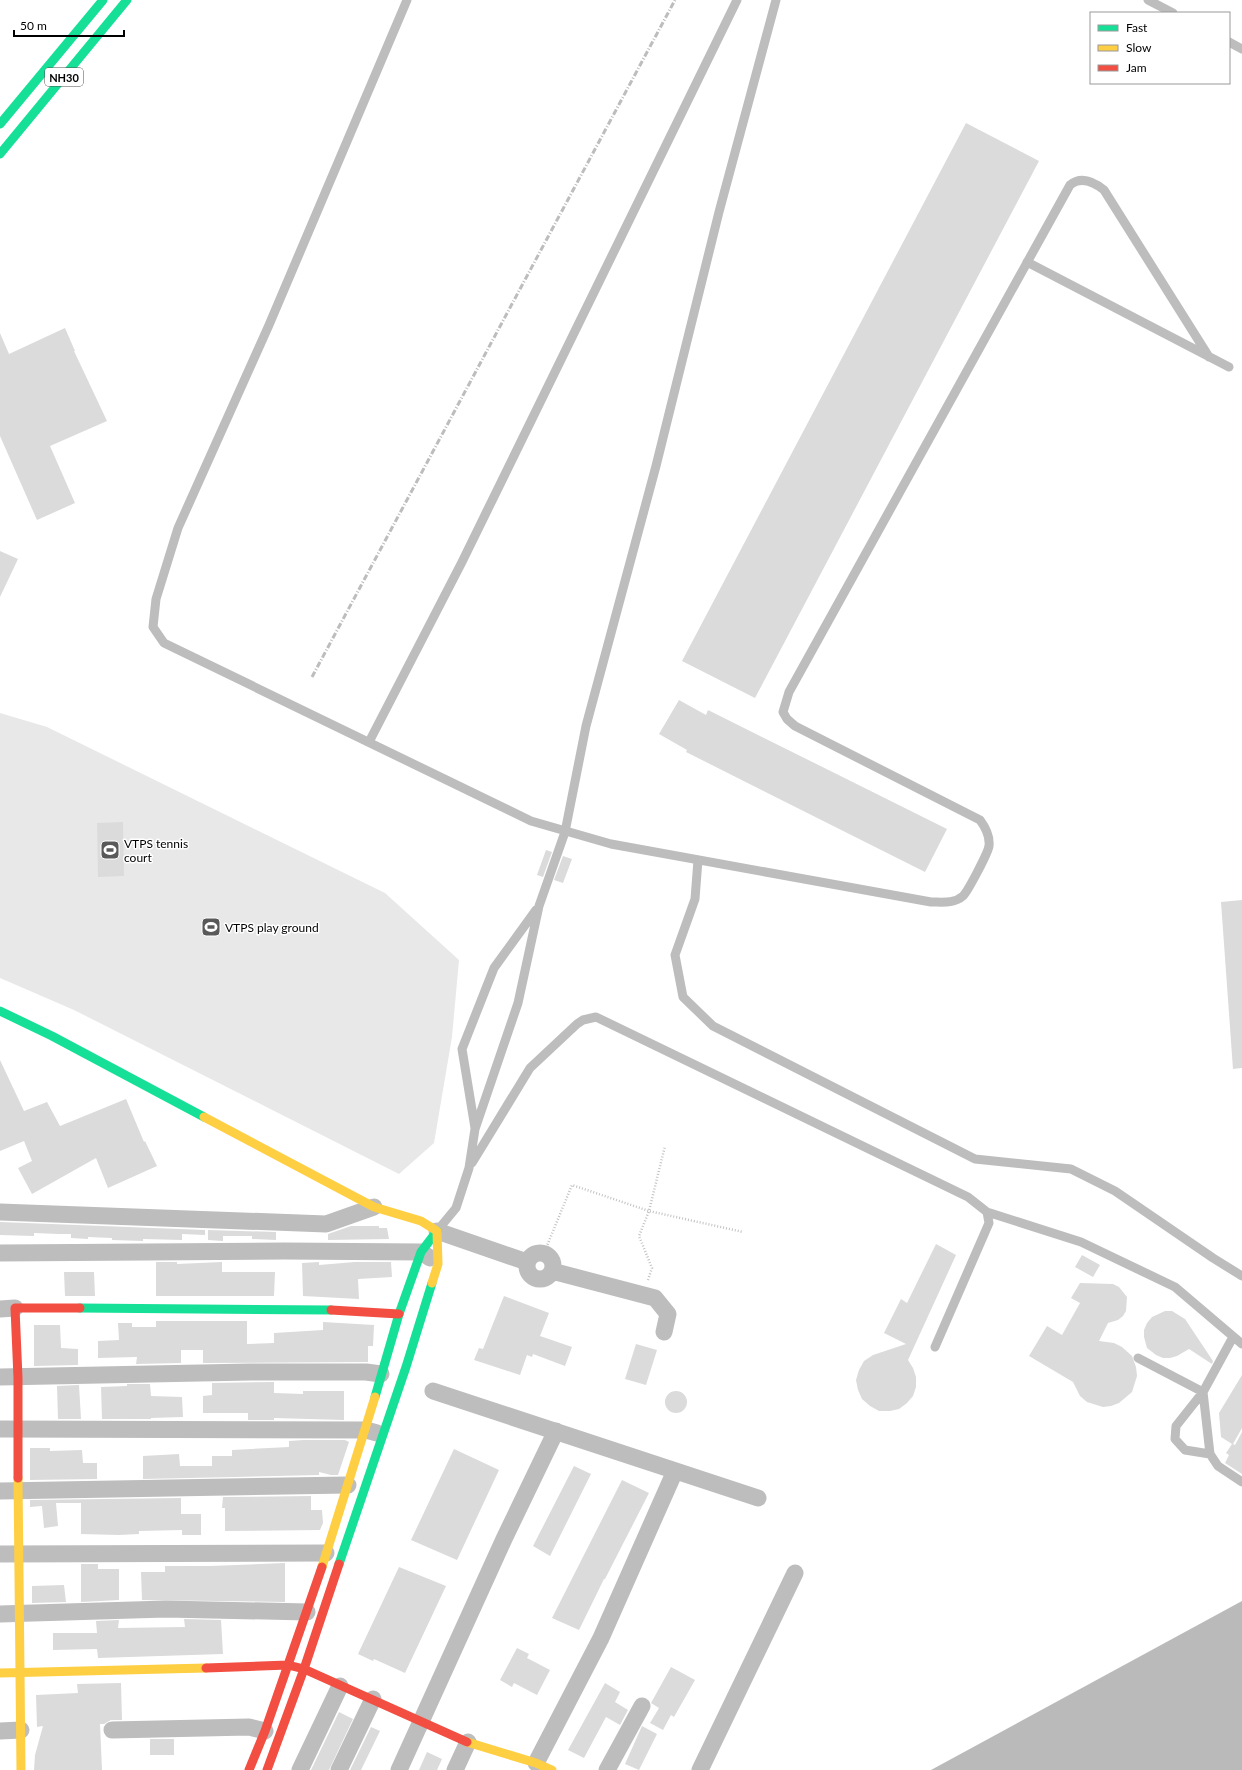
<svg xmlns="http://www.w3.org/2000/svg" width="1242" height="1770" font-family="Lato,sans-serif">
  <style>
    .green { fill: #e8e8e8 }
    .water { fill: #bababa }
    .building { fill: #dbdbdb }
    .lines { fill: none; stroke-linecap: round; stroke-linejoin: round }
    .path { stroke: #c2c2c2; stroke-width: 2.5; stroke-dasharray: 1 2; stroke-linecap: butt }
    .lane { stroke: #bdbdbd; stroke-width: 9 }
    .street { stroke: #bdbdbd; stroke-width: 17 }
    .fast { stroke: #16e098; stroke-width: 9 }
    .slow { stroke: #ffcf43; stroke-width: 9 }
    .jam { stroke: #f24e42; stroke-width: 9 }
    .rail { stroke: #bdbdbd; stroke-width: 3; stroke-dasharray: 6 2 1 2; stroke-linecap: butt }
    .labels { text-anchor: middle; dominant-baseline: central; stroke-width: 3; stroke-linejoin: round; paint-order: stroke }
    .shield { fill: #fff; stroke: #4c4c4c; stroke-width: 1 }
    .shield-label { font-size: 11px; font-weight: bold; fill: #000 }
    .poi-label { font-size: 12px; fill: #000; stroke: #fff; text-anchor: start }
  </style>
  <rect width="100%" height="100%" fill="#fff"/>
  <path class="green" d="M 0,713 L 47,727 L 385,893 L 459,960 L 452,1037 L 434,1143 L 399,1174 L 74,1010 L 0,978 Z"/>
  <path class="water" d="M 1242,1601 L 1242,1770 L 931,1770 Z"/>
  <path class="building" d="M 966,123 L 1039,161 L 755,698 L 682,661 Z
    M 65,328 L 75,351 L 74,351 L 107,421 L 50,446 L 75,503 L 37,520 L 0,436 L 0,333 L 9,354 Z
    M 0,551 L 18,559 L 0,597 Z
    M 679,700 L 706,715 L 708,710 L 947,829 L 925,872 L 686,752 L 687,750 L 659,734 Z
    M 123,822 L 124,876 L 98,877 L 97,823 Z
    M 546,850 L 552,852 L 543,877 L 537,875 Z
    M 563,856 L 572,859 L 563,883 L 554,880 Z
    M 1242,900 L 1242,1068 L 1233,1069 L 1221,902 Z
    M 0,1060 L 24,1111 L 47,1102 L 60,1126 L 126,1099 L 144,1142 L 145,1141 L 157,1166 L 108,1188 L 96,1158 L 32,1194 L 18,1168 L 32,1161 L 24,1141 L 0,1151 Z
    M 0,1222 L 205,1230 L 205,1235 L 182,1234 L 182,1240 L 143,1239 L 143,1241 L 112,1240 L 112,1238 L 88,1237 L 88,1239 L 71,1238 L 71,1234 L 59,1234 L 34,1233 L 34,1236 L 0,1235 Z
    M 351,1226 L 379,1226 L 379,1228 L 387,1228 L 389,1239 L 328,1240 L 328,1234 Z
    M 208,1230 L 276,1232 L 276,1240 L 252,1239 L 252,1236 L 223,1236 L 223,1241 L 208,1240 Z
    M 936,1244 L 956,1255 L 908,1360 L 913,1368 L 916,1377 L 916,1387 L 913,1396 L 907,1403 L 899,1409 L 890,1411 L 879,1411 L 870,1406 L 862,1399 L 858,1390 L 856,1380 L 859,1370 L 864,1361 L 873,1355 L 906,1344 L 884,1333 L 901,1299 L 907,1303 Z
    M 1082,1255 L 1100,1265 L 1093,1277 L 1075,1267 Z
    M 156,1262 L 177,1262 L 177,1264 L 222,1262 L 222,1272 L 275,1272 L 274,1296 L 156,1296 Z
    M 319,1262 L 319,1265 L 355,1262 L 391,1262 L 392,1277 L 358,1279 L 359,1299 L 303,1296 L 302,1263 Z
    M 64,1272 L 94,1272 L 95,1296 L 65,1296 Z
    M 1080,1283 L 1113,1284 L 1119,1287 L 1127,1297 L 1126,1311 L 1123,1316 L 1118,1320 L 1108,1323 L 1099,1341 L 1114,1343 L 1122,1347 L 1132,1356 L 1136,1367 L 1137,1376 L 1132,1392 L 1119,1403 L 1111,1406 L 1103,1407 L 1087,1402 L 1080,1396 L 1073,1382 L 1029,1356 L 1047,1326 L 1062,1335 L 1080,1303 L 1071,1298 Z
    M 504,1296 L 549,1313 L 540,1336 L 572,1347 L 565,1366 L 533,1354 L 532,1357 L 527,1355 L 520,1375 L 474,1360 L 479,1348 L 483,1349 Z
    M 1165,1311 L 1172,1311 L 1185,1319 L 1213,1361 L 1212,1364 L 1189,1349 L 1177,1356 L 1170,1358 L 1163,1358 L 1156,1355 L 1147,1348 L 1144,1337 L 1144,1330 L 1147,1323 L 1152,1317 Z
    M 156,1321 L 247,1321 L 247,1344 L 274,1343 L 274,1333 L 323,1330 L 323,1322 L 374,1325 L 373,1346 L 368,1346 L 368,1362 L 203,1363 L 203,1350 L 181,1350 L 181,1363 L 136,1364 L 137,1357 L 98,1358 L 98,1341 L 119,1340 L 118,1323 L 132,1323 L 132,1327 L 156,1327 Z
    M 34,1325 L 60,1325 L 61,1348 L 78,1349 L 78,1365 L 34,1366 Z
    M 636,1344 L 657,1350 L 646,1385 L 625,1379 Z
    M 1242,1375 L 1242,1428 L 1233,1444 L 1235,1445 L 1242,1432 L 1242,1474 L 1225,1463 L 1229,1455 L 1226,1453 L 1232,1444 L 1221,1437 L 1219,1413 Z
    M 274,1382 L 274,1393 L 303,1394 L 303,1391 L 344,1391 L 344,1420 L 274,1418 L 274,1420 L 248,1420 L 248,1413 L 203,1413 L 203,1396 L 212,1395 L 212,1383 Z
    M 127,1384 L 150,1384 L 151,1396 L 182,1397 L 183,1417 L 151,1418 L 151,1419 L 102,1419 L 101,1387 L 127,1386 Z
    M 79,1385 L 81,1419 L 58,1419 L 57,1386 Z
    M665 1402a11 11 0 1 1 22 0a11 11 0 1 1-22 0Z
    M 304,1440 L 345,1440 L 349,1442 L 338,1475 L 331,1475 L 319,1472 L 319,1475 L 143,1479 L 143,1456 L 179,1454 L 180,1466 L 212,1466 L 212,1456 L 232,1456 L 232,1450 L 289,1447 L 289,1441 Z
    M 30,1448 L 50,1448 L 50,1451 L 82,1450 L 83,1463 L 97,1463 L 97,1479 L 30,1480 Z
    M 454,1449 L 499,1470 L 457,1560 L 411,1540 Z
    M 574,1466 L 591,1474 L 550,1556 L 533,1546 Z
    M 622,1480 L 649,1493 L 605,1579 L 604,1579 L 579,1630 L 552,1618 Z
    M 311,1496 L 311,1510 L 322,1510 L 323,1523 L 320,1530 L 225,1531 L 225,1508 L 222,1508 L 223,1497 Z
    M 181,1498 L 181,1514 L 201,1514 L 201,1535 L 182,1535 L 182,1530 L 139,1531 L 139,1534 L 119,1535 L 81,1534 L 81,1503 L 56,1503 L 58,1526 L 44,1528 L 42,1506 L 30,1507 L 30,1500 Z
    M 285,1563 L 285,1602 L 142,1600 L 141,1572 L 165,1572 L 165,1566 L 210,1566 Z
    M 81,1564 L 98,1564 L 98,1569 L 119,1569 L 119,1600 L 81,1602 Z
    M 399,1567 L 446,1586 L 405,1673 L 374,1659 L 373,1661 L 358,1654 Z
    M 64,1585 L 66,1602 L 32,1603 L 32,1586 Z
    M 184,1619 L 221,1620 L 223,1654 L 98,1658 L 97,1649 L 53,1650 L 53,1633 L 97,1633 L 96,1621 L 119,1620 L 118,1628 L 185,1627 Z
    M 517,1648 L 529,1654 L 527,1658 L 550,1670 L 537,1695 L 514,1683 L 512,1687 L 500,1680 Z
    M 671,1667 L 695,1680 L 674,1717 L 671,1715 L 663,1730 L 650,1723 L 659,1708 L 651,1703 Z
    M 121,1683 L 122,1720 L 111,1720 L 104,1724 L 100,1724 L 102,1770 L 34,1770 L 35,1755 L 43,1726 L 37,1727 L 36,1695 L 78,1693 L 77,1684 Z
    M 605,1683 L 620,1692 L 615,1702 L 628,1710 L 620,1725 L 606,1717 L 584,1758 L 568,1750 Z
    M 339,1712 L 353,1719 L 329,1770 L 311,1770 Z
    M 642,1726 L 657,1734 L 639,1770 L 625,1764 Z
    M 371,1727 L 380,1731 L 361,1770 L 350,1770 Z
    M 150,1739 L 174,1739 L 174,1755 L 150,1755 Z
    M 427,1752 L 442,1759 L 437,1770 L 419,1770 Z"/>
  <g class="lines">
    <path class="path" d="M 544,1253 L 572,1185 L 649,1211 L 665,1146
      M 648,1280 L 652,1268 L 639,1236 L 649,1211 L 743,1232"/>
    <path class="lane" d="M 407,0 L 269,325 L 178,528 L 156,599 L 153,627 L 164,643 L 531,821 L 611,844 L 931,902 C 942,902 954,904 963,896 C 968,891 988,853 989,846 C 990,837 986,828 980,820 L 795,726 L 787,719 L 783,712 L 789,692 L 1070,185 C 1081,176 1094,182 1104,190 L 1209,357
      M 1148,0 L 1173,13
      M 1229,42 L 1242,49
      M 1027,262 L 1229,367
      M 369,742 L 462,562 L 737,0
      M 698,860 L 695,899 L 675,955 L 683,997 L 713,1026 L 975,1159 L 1071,1169 L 1115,1191 L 1213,1258 L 1242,1276
      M 475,1128 L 462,1049 L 494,968 L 536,910
      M 472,1163 L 530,1068 L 577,1024 L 583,1020 L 596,1017 L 968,1197 L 987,1212 L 989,1223 L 935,1347
      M 987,1212 L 1081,1242 L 1175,1287 L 1242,1344
      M 437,1231 L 456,1208 L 469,1168 L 475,1129 L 518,1003 L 539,906 L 565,832 L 586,726 L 656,466 L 719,212 L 776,0
      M 1138,1358 L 1203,1392 L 1210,1454 L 1218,1466 L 1242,1482
      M 1210,1454 L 1185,1450 L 1175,1439 L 1176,1426 L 1203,1392 L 1233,1337"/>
    <path class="street" d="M 0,1212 L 326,1224 L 374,1207
      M 437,1231 L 527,1262
      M527 1266a13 13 0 1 1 26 0a13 13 0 1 1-26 0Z
      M 0,1253 L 284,1251 L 421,1252 L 430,1258
      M 552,1271 L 655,1298 L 668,1314 L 664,1332
      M 0,1309 L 15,1308
      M 0,1377 L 250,1372 L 366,1372 L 381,1374
      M 433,1391 L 758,1498
      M 0,1429 L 366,1430 L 377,1433
      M 0,1491 L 348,1485
      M 0,1554 L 326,1553
      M 0,1614 L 166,1609 L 307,1612
      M 112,1730 L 249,1727 L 265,1731
      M 0,1731 L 21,1730
      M 536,1763 L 601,1638 L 675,1471
      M 300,1770 L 340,1686
      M 339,1770 L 373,1699
      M 399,1770 L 504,1539 L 556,1431
      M 455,1770 L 468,1742
      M 607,1770 L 642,1706
      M 700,1770 L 795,1573"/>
    <path class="fast" d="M 0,124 L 103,0
      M 0,154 L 127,0
      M 0,1011 L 52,1036 L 204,1117
      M 80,1308 L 331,1310
      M 375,1397 L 399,1314 L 421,1252 L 437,1231
      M 339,1564 L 406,1367 L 432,1283"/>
    <path class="slow" d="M 204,1117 L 374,1207 L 421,1221 L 437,1231
      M 432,1283 L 438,1264 L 437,1231
      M 18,1478 L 21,1770
      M 322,1567 L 375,1397
      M 0,1673 L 206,1668
      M 467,1742 L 536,1763 L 552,1770"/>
    <path class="jam" d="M 331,1310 L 399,1314
      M 18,1478 L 18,1378 L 15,1308 L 80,1308
      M 206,1668 L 288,1665 L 304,1669 L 467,1742
      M 249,1770 L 265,1731 L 322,1567
      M 267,1770 L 304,1669 L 339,1564"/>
    <path class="rail" d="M 312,677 L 675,0"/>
  </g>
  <defs>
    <symbol id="stadium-square" viewBox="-11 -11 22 22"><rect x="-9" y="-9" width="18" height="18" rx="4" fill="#595959" stroke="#fff"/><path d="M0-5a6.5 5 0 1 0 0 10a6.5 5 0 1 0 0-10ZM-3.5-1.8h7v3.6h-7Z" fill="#fff"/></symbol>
  </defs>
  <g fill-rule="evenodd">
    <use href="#stadium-square" x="99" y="839" width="22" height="22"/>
    <use href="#stadium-square" x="200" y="916" width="22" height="22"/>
  </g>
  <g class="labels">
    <rect class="shield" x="45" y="68" width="38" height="18" rx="3"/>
    <g class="shield-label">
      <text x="64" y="77">NH30</text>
    </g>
    <g class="poi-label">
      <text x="124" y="843">VTPS tennis<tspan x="124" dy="14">court</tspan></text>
      <text x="225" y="927">VTPS play ground</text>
    </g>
  </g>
  <rect x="1090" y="12" width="140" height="72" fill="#ffffff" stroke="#999999"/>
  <rect x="1098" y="25" width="20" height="6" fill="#16e098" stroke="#999999"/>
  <text x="1126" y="32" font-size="12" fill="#000000">Fast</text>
  <rect x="1098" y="45" width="20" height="6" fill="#ffcf43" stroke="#999999"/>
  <text x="1126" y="52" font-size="12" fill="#000000">Slow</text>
  <rect x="1098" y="65" width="20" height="6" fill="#f24e42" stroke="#999999"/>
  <text x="1126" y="72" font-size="12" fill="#000000">Jam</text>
  <path d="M14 30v6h110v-6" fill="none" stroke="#000000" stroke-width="2"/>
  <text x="20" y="30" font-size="12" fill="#000000" stroke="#ffffff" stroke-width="3" paint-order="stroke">50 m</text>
</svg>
